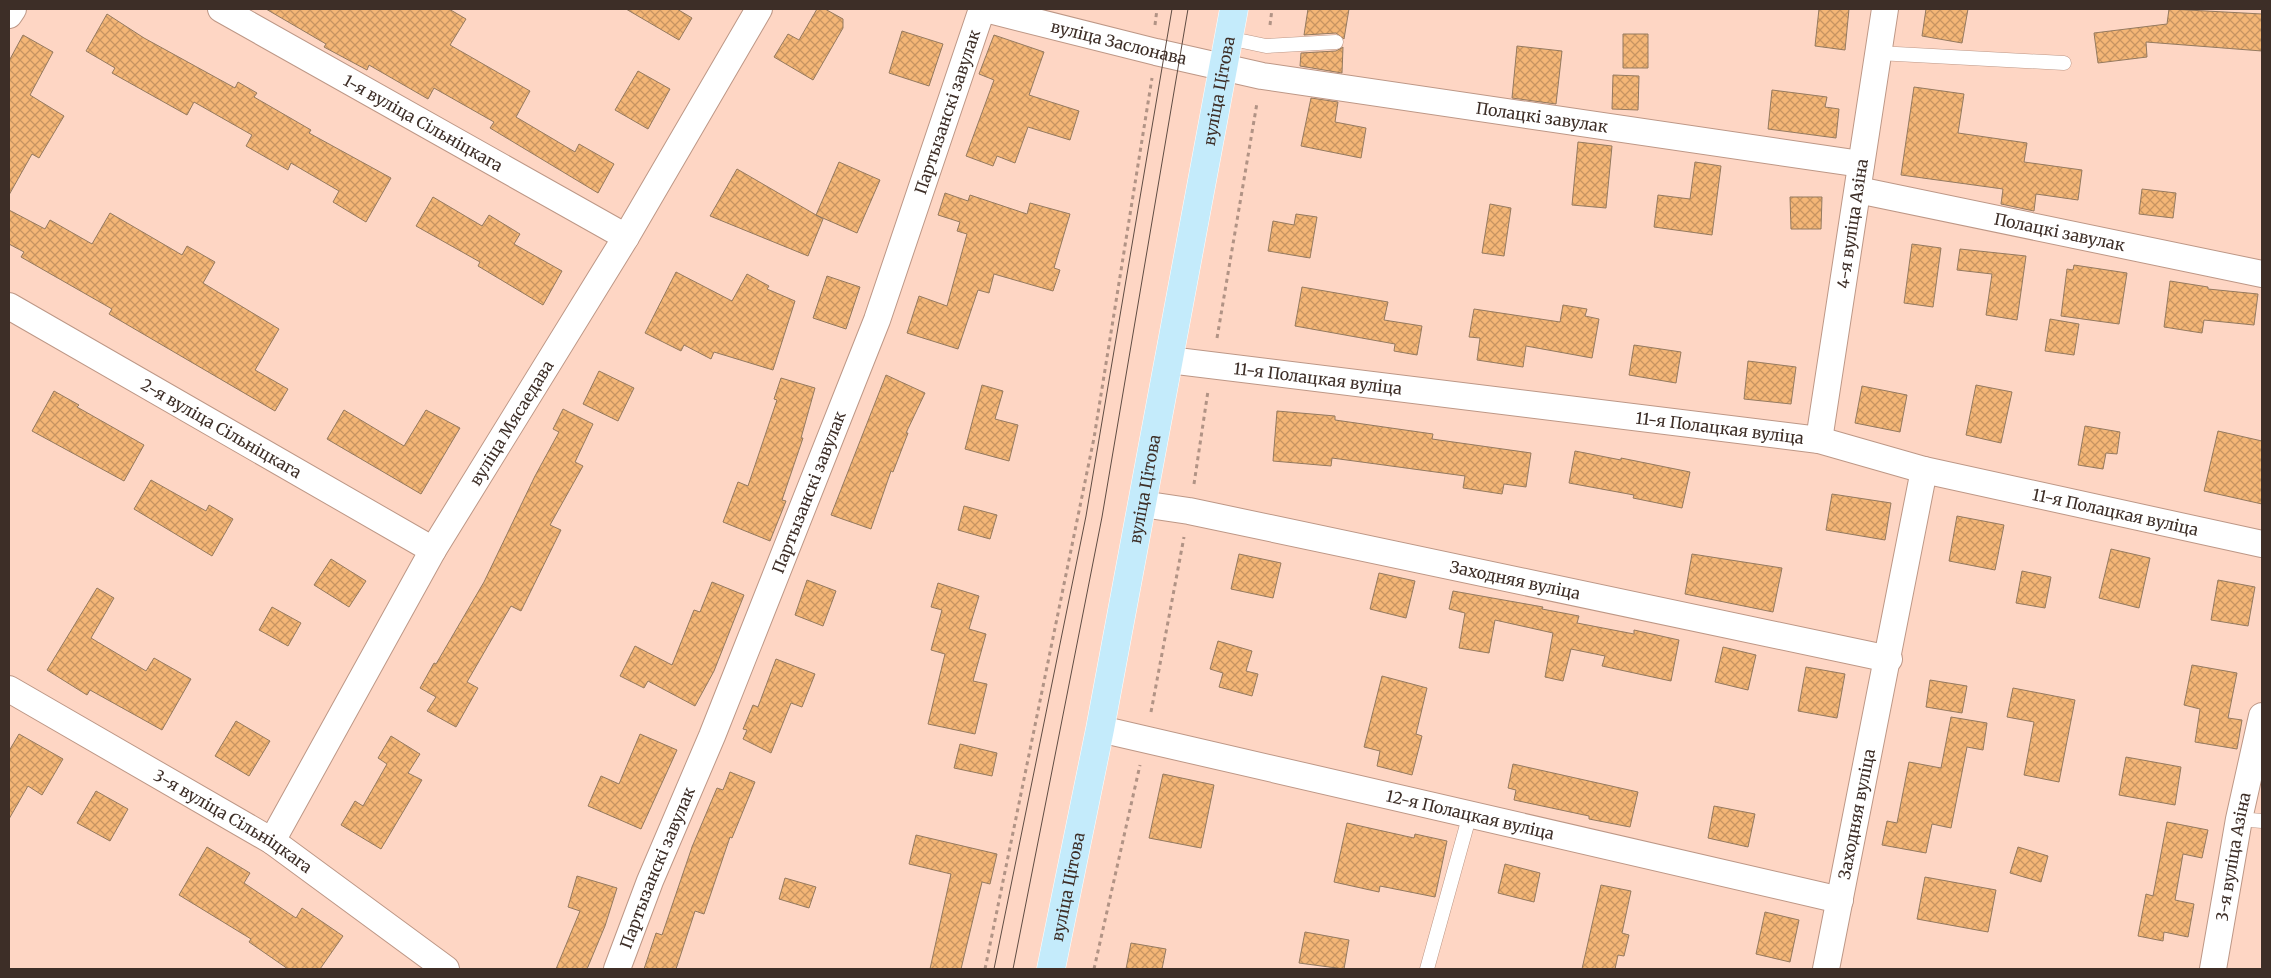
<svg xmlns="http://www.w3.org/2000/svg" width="2271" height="978" font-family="Merriweather,serif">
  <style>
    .building { fill: url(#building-cross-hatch); stroke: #957a5f }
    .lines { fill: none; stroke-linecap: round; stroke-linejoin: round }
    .service-casing { stroke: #bd9786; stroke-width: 15 }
    .minor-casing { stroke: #bd9786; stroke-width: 28 }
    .primary-casing { stroke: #fff; stroke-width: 29 }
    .path { stroke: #b19385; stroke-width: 3; stroke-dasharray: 4 4; stroke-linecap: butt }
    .service { stroke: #fff; stroke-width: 14 }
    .minor { stroke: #fff; stroke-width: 26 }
    .primary { stroke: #c4ebfb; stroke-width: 28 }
    .tram { stroke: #5f4c43; stroke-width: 1 }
    .labels { text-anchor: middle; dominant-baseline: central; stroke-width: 4; stroke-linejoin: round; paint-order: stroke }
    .street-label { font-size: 16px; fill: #3d2e27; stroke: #fff }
  </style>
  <defs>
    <pattern id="building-cross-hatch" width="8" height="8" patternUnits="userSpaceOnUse" patternTransform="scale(1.25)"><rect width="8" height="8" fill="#f4b676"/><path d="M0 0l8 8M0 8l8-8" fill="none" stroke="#c79461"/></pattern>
  </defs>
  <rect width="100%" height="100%" fill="#fed6c4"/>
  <path class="building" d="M 266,9 L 449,9 L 466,19 L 450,45 L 530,91 L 516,117 L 575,152 L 579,144 L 614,164 L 598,193 L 490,128 L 494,122 L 434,88 L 428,99 L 369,65 L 367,70 L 324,47 L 326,44 Z
    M 626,9 L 677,9 L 692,18 L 679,40 Z
    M 817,9 L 825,9 L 843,19 L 843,28 L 813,80 L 774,57 L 788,34 L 799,40 Z
    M 1308,9 L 1349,9 L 1344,39 L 1336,33 L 1304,35 Z
    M 1819,9 L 1849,9 L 1845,50 L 1815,46 Z
    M 1926,9 L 1968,9 L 1962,43 L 1922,36 Z
    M 2169,9 L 2262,14 L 2262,51 L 2146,42 L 2147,57 L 2098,63 L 2094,33 L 2167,24 Z
    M 107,14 L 144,38 L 235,88 L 238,82 L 257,93 L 254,97 L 311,130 L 309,133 L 391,178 L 366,222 L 333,202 L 339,191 L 291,163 L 288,170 L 246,146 L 252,135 L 194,102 L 187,115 L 112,73 L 115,68 L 86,51 Z
    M 902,31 L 943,44 L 929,86 L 889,73 Z
    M 1623,34 L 1648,34 L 1648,68 L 1623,68 Z
    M 23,35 L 53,52 L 30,95 L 64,116 L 39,158 L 32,154 L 9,195 L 9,61 Z
    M 994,35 L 1044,52 L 1029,95 L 1079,111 L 1070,140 L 1028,127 L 1015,163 L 997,156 L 993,166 L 966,156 L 994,80 L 979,74 Z
    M 1517,46 L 1562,51 L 1556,104 L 1512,98 Z
    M 1343,47 L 1342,73 L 1300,66 L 1301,53 L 1336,51 Z
    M 638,71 L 670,89 L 648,129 L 615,110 Z
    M 1613,75 L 1639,76 L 1638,110 L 1612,109 Z
    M 1914,87 L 1964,94 L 1958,133 L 2027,143 L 2024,162 L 2082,170 L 2078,200 L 2036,194 L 2034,211 L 2001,204 L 2003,189 L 1901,175 Z
    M 1772,90 L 1827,97 L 1825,107 L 1839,109 L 1836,138 L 1768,129 Z
    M 1311,98 L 1338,102 L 1335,122 L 1366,128 L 1361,158 L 1301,146 Z
    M 1578,142 L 1612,146 L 1606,208 L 1572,205 Z
    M 839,162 L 880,180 L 857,233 L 816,215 Z
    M 1695,162 L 1721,166 L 1712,235 L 1654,227 L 1658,195 L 1690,199 Z
    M 737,169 L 823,219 L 808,256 L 710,216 Z
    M 2142,189 L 2176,193 L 2173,218 L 2139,214 Z
    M 945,193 L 968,201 L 970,195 L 1027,214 L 1030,203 L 1070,214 L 1054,268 L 1060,270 L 1053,291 L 994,274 L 989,293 L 978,290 L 958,349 L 907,333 L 919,296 L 947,306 L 967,234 L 957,231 L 960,222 L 938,215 Z
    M 433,197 L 482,226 L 489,215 L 520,234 L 514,244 L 562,271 L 543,305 L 478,266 L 480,262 L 416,226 Z
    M 1790,197 L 1822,197 L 1821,229 L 1791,229 Z
    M 1490,204 L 1511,208 L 1504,256 L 1482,253 Z
    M 9,210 L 45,229 L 50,220 L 92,244 L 110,213 L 182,255 L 187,246 L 215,262 L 203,283 L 279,329 L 255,370 L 288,389 L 275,411 L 109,314 L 112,309 L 21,257 L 24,252 L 9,244 Z
    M 1296,214 L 1317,217 L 1310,258 L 1268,251 L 1273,221 L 1294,225 Z
    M 1912,244 L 1941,248 L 1933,307 L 1904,303 Z
    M 1960,249 L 2026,256 L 2017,320 L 1986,315 L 1992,274 L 1957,270 Z
    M 2074,265 L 2127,273 L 2119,324 L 2061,316 L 2067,269 L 2073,270 Z
    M 676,272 L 732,301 L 747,274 L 769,286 L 767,289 L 795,301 L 773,370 L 714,352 L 711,359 L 684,345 L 681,351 L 645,333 Z
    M 827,276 L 860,287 L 846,329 L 813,318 Z
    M 2170,281 L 2208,287 L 2208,289 L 2258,294 L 2254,325 L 2204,320 L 2202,333 L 2164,327 Z
    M 1302,287 L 1388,302 L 1384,320 L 1422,326 L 1417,355 L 1394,351 L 1395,344 L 1295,326 Z
    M 1563,305 L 1587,309 L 1585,316 L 1599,319 L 1592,358 L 1526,346 L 1523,367 L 1477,360 L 1480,338 L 1469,337 L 1474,309 L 1560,322 Z
    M 2050,319 L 2079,324 L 2074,355 L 2045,351 Z
    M 1634,345 L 1681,352 L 1676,383 L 1629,375 Z
    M 1748,361 L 1796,367 L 1791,404 L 1744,399 Z
    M 599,371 L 634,388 L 618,421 L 583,404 Z
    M 886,375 L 925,393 L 906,433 L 908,433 L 893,472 L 891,471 L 871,529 L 831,515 Z
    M 781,378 L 815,388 L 801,438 L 803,438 L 782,500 L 786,501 L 770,541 L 723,522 L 738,482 L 748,486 L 777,400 L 774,399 Z
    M 982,385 L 1003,391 L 995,419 L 1018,425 L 1009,461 L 965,449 Z
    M 1976,385 L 2012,392 L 2001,443 L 1966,435 Z
    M 1862,386 L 1907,395 L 1900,432 L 1855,423 Z
    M 54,391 L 79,405 L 77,407 L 144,445 L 124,481 L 32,431 Z
    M 563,409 L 593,424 L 575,462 L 583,466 L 550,525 L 561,530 L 521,611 L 511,606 L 467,682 L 478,688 L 456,727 L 427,711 L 436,697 L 420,688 L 434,663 L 436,664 L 484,582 L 535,476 L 559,432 L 553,429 Z
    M 344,410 L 404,446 L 426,410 L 460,428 L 421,494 L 327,439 Z
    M 1277,411 L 1335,416 L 1335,420 L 1433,434 L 1432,439 L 1531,453 L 1526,487 L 1504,484 L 1502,494 L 1463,488 L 1465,476 L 1332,458 L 1331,466 L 1273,461 Z
    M 2085,426 L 2120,432 L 2117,454 L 2106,453 L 2103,469 L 2078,465 Z
    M 2218,431 L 2262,441 L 2262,504 L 2204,491 Z
    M 1575,451 L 1621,460 L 1621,458 L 1690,472 L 1682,508 L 1633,498 L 1634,495 L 1569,483 Z
    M 151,480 L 206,511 L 209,505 L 233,519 L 212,556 L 134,509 Z
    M 1832,494 L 1891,503 L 1885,540 L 1826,530 Z
    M 964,506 L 997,515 L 990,539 L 958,530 Z
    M 1957,516 L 2004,525 L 1995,570 L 1949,561 Z
    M 2111,549 L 2150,558 L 2139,608 L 2099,598 Z
    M 1239,554 L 1281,563 L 1273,598 L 1231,589 Z
    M 1692,554 L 1782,568 L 1773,612 L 1685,594 Z
    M 331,559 L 366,581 L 349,607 L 314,585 Z
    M 2022,571 L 2051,577 L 2045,608 L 2016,603 Z
    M 1379,573 L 1415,581 L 1406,618 L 1370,609 Z
    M 807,580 L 836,591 L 823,626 L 795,615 Z
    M 2218,580 L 2255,587 L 2248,626 L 2211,620 Z
    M 712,582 L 744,595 L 714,671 L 695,706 L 648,681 L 644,688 L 620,676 L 635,646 L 672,665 L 694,610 L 700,612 Z
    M 938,583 L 979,596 L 969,629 L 986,634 L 973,681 L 987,684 L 975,734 L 928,724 L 945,654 L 931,650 L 942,610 L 931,607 Z
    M 97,588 L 114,598 L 91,638 L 146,671 L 154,658 L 191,679 L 162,730 L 90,690 L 87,695 L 47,670 Z
    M 1453,591 L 1543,607 L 1542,609 L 1579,616 L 1577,623 L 1634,634 L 1634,630 L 1679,640 L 1671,681 L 1602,666 L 1605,656 L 1571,649 L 1563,681 L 1545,677 L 1553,633 L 1495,620 L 1489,653 L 1459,648 L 1465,613 L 1449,609 Z
    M 272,607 L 301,623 L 288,646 L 259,630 Z
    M 1218,641 L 1252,651 L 1246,671 L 1258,674 L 1252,696 L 1219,687 L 1223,673 L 1210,669 Z
    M 1723,647 L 1756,655 L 1748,690 L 1715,682 Z
    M 776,659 L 815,674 L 802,707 L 791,703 L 771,753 L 743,739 L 747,730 L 743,729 L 753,705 L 758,707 Z
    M 2192,665 L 2237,673 L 2228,718 L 2242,720 L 2237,749 L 2195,742 L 2200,709 L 2184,705 Z
    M 1806,667 L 1845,674 L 1837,718 L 1798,711 Z
    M 1382,676 L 1427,688 L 1416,734 L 1422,736 L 1412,775 L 1377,766 L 1380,751 L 1364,747 Z
    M 1930,680 L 1967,686 L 1962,713 L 1926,707 Z
    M 2013,688 L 2075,700 L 2059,782 L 2024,775 L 2034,722 L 2007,717 Z
    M 1951,717 L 1987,723 L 1983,750 L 1967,747 L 1951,828 L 1932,824 L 1926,853 L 1882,845 L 1887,821 L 1897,823 L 1909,762 L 1941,768 Z
    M 236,721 L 270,741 L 249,776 L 215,756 Z
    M 19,734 L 63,759 L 42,795 L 28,786 L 9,819 L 9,751 Z
    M 640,734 L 677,750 L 641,829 L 588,806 L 601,776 L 619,784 Z
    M 391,736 L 420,754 L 408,773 L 422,780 L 381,849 L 341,825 L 355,801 L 363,806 L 387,764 L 378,758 Z
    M 960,744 L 997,753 L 992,776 L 954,768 Z
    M 2126,757 L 2181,767 L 2175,805 L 2119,795 Z
    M 1513,764 L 1638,792 L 1630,827 L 1589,819 L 1589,816 L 1514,800 L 1516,790 L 1508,788 Z
    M 730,772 L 755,782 L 732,838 L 730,837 L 704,914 L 695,911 L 676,969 L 644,969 L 656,933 L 662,935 L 692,847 L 717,788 L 723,790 Z
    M 1163,774 L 1214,785 L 1201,848 L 1149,838 Z
    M 96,791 L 128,809 L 110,841 L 77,823 Z
    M 1714,806 L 1755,814 L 1748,847 L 1708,838 Z
    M 2167,822 L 2208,830 L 2202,858 L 2183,854 L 2175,900 L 2194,904 L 2188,937 L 2164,932 L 2163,941 L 2138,936 L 2146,894 L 2153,896 Z
    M 1347,823 L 1414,838 L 1415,834 L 1447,841 L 1435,897 L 1380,886 L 1379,892 L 1334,882 Z
    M 916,835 L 997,854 L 990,884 L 982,882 L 961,969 L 930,969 L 951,874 L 909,864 Z
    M 207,847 L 250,873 L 244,883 L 296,918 L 302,908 L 343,936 L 320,969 L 288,969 L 249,942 L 251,939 L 179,895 Z
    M 2018,847 L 2048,856 L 2041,882 L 2010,873 Z
    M 1505,864 L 1540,873 L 1534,902 L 1498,893 Z
    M 577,876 L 617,888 L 605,926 L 587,969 L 556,969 L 580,911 L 568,907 Z
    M 1925,877 L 1996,890 L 1988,932 L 1917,919 Z
    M 785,878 L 816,887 L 809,908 L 779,899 Z
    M 1601,885 L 1631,891 L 1622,933 L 1629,935 L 1624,956 L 1618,955 L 1615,969 L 1582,969 Z
    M 1765,912 L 1799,920 L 1790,962 L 1756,954 Z
    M 1305,932 L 1349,940 L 1344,969 L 1299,963 Z
    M 1131,943 L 1166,949 L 1162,969 L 1126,969 Z"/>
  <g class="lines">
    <defs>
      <path id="service" d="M 1228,38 L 1266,46 L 1336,42
        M 1878,53 L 2064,63
        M 2239,819 L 2262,821
        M 1427,969 L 1470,814"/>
      <g id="minor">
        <path id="s1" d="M 221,9 L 626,237"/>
        <path id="s2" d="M 985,9 L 1156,52 L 1262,76 L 1861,164"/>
        <path d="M 9,15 L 13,9"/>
        <path id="s3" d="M 1858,190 L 2262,274"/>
        <path id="s4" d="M 9,306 L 433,550"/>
        <path id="s5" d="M 1169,360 L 1819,440 L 1924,470 L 2262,544"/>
        <path id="s6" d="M 1819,440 L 1885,9"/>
        <path id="s7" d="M 1142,504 L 1189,511 L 1889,659"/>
        <path id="s8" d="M 9,689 L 272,841 L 446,969"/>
        <path id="s9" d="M 1100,729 L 1840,900"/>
        <path id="s10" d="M 272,841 L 433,550 L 626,237 L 759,9"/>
        <path id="s11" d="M 617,969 L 650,881 L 712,736 L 877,320 L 982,9"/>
        <path id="s12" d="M 1826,969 L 1924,470"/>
        <path id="s13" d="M 2213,969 L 2239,819 L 2262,716"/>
      </g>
      <g id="primary">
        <path id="s14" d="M 1051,969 L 1100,729 L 1234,9"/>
      </g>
    </defs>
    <use href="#service" class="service-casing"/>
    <use href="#minor" class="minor-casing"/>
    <use href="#primary" class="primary-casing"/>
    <path class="path" d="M 1155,25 L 1157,9
      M 1270,25 L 1272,9
      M 1217,338 L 1257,103
      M 1194,484 L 1208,391
      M 1151,712 L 1184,537
      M 985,969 L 1094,438 L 1152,78
      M 1094,969 L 1140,765"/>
    <use href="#service" class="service"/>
    <use href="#minor" class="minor"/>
    <use href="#primary" class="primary"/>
    <path class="tram" d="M 994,969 L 1086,516 L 1172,9
      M 1013,969 L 1102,517 L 1188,9"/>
  </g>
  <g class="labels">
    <g class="street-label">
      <text stroke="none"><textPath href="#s2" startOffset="138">вуліца Заслонава</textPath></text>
      <text stroke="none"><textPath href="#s14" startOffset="894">вуліца Цітова</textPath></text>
      <text stroke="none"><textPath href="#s11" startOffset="919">Партызанскі завулак</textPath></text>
      <text stroke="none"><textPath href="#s2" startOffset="568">Полацкі завулак</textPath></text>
      <text stroke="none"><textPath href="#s1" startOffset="232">1-я вуліца Сільніцкага</textPath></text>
      <text stroke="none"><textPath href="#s6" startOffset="219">4-я вуліца Азіна</textPath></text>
      <text stroke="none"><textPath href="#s3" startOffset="206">Полацкі завулак</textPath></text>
      <text stroke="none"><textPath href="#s5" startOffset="150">11-я Полацкая вуліца</textPath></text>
      <text stroke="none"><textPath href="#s10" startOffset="482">вуліца Мясаедава</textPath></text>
      <text stroke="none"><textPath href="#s4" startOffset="245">2-я вуліца Сільніцкага</textPath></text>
      <text stroke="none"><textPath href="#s5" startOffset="555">11-я Полацкая вуліца</textPath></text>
      <text stroke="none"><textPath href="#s14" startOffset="489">вуліца Цітова</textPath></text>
      <text stroke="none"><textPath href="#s11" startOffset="514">Партызанскі завулак</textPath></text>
      <text stroke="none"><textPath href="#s5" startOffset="960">11-я Полацкая вуліца</textPath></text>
      <text stroke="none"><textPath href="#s7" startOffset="381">Заходняя вуліца</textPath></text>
      <text stroke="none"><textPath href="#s9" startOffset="380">12-я Полацкая вуліца</textPath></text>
      <text stroke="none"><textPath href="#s12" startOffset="158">Заходняя вуліца</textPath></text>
      <text stroke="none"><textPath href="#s8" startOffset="260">3-я вуліца Сільніцкага</textPath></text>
      <text stroke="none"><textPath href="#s13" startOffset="114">3-я вуліца Азіна</textPath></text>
      <text stroke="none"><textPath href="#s11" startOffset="109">Партызанскі завулак</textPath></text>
      <text stroke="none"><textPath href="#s14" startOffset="84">вуліца Цітова</textPath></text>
    </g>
  </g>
  <rect width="2271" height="978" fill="none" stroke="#3d2e27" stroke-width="20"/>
</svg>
